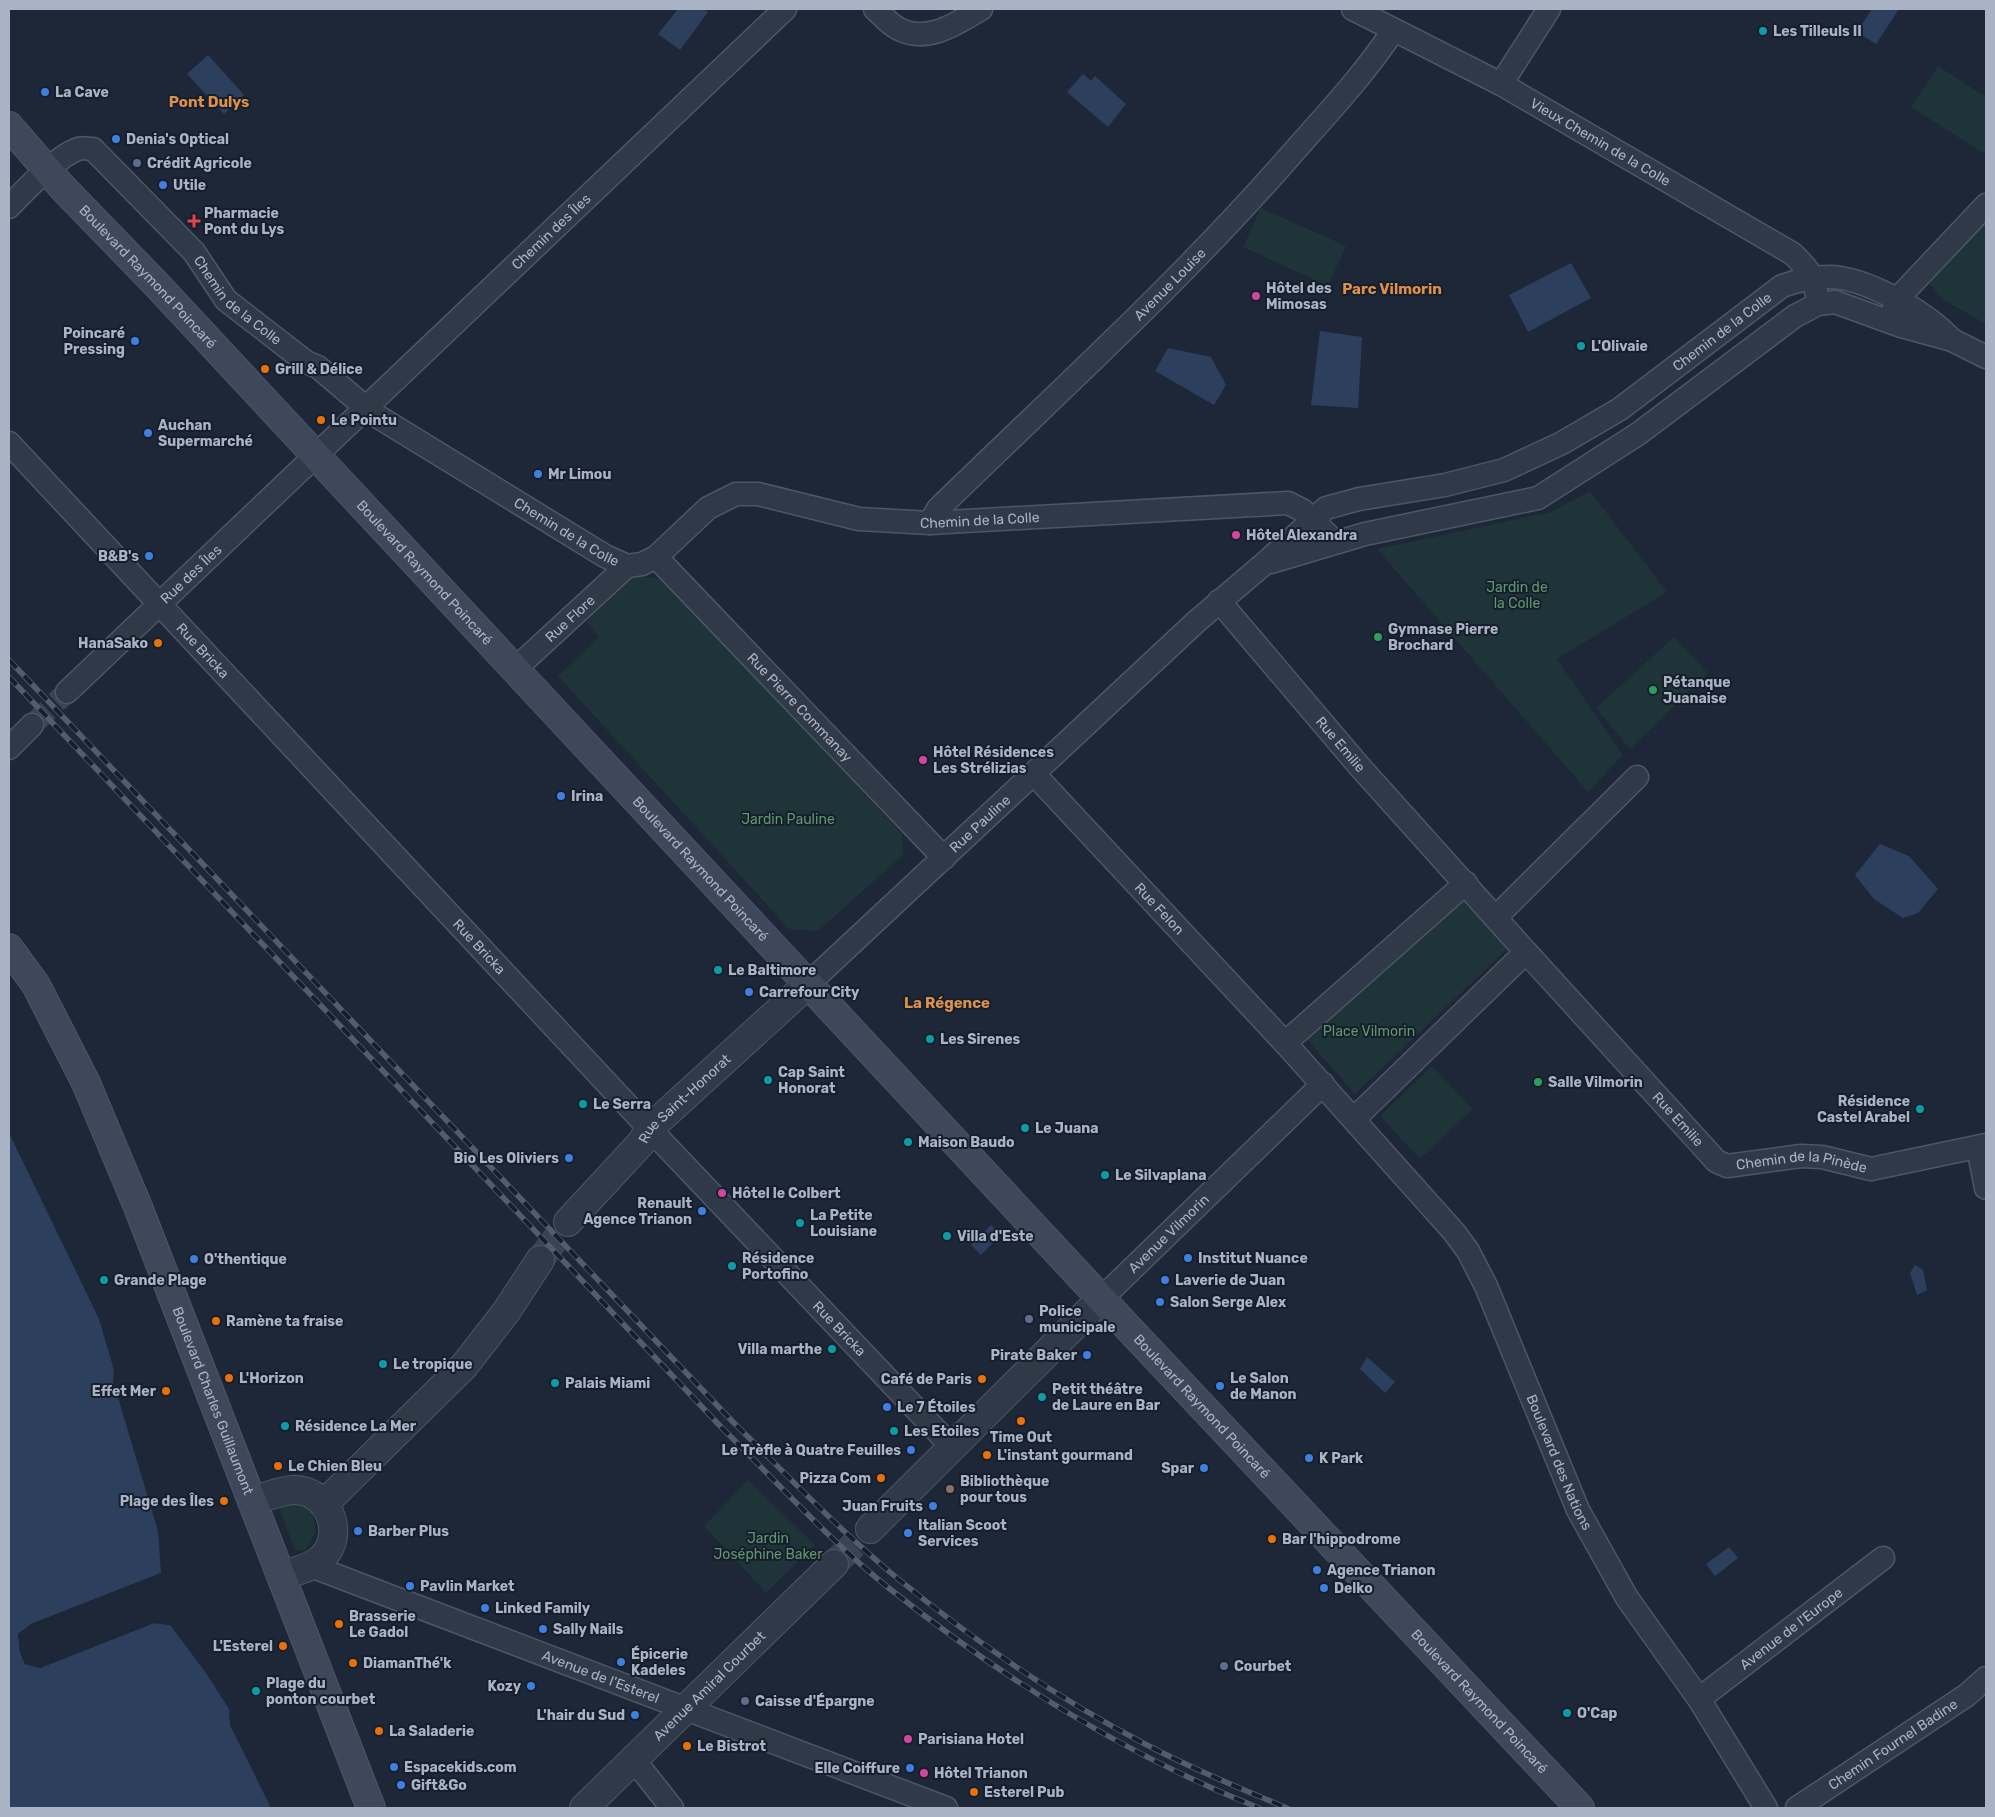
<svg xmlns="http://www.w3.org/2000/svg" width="1995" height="1817" font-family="Rubik,sans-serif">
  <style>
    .green { fill: #1f3438 }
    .water { fill: #2c405e }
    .pier { fill: #1d2737 }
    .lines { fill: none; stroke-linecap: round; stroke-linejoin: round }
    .minor-tunnel { stroke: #394353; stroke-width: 22; stroke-dasharray: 22 11; stroke-linecap: butt }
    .tertiary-tunnel { stroke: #394353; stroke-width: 28; stroke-dasharray: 28 14; stroke-linecap: butt }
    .minor-casing { stroke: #4d5666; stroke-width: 25 }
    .tertiary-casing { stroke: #4d5666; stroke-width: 30 }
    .secondary-casing { stroke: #4d5666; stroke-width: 30 }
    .minor { stroke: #303947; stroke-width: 22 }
    .tertiary { stroke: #303947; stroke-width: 28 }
    .secondary { stroke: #3e485b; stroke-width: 28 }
    .rail-casing { stroke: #515d6f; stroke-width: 5.5 }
    .rail { stroke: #161e2b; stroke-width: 4; stroke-dasharray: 11; stroke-linecap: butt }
    .culture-dot { fill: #0f9aa8; stroke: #161e2b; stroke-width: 2 }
    .shop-dot { fill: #3f7fe0; stroke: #161e2b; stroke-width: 2 }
    .service-dot { fill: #5c6f8a; stroke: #161e2b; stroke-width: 2 }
    .health-dot { fill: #e0444e; stroke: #161e2b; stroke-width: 2 }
    .hotel-dot { fill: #d1479c; stroke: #161e2b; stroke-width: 2 }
    .food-dot { fill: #e8710a; stroke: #161e2b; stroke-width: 2 }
    .leisure-dot { fill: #2e9e5b; stroke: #161e2b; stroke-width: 2 }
    .education-dot { fill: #8d6e63; stroke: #161e2b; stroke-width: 2 }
    .labels { text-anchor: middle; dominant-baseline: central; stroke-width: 4; stroke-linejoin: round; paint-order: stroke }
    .poi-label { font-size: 14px; font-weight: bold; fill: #a9b3c5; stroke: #161e2b; text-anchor: start }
    .street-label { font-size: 14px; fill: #a9b3c5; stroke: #161e2b }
    .park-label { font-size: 14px; fill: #60976e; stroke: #161e2b }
    .neighbourhood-label { font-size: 15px; font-weight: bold; fill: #dd904c; stroke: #161e2b }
  </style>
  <rect width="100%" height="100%" fill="#1d2737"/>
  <path class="green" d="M 1938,66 L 1986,97 L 1986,155 L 1911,107 Z
    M 1261,208 L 1346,246 L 1328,286 L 1243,247 Z
    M 1986,219 L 1986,324 L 1944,300 L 1927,282 Z
    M 1590,491 L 1667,592 L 1557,659 L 1623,755 L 1588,792 L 1377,549 L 1551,512 Z
    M 635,576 L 665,579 L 902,834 L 903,855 L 818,931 L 789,929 L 558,676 L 599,637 L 586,622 Z
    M 1674,637 L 1708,673 L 1630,749 L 1596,708 Z
    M 1466,897 L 1509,947 L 1355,1094 L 1307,1039 Z
    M 1432,1066 L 1473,1109 L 1420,1159 L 1380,1116 Z
    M 748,1480 L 815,1545 L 766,1593 L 704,1526 Z
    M 297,1502 L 312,1512 L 316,1532 L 305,1550 L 295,1551 L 279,1507 Z"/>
  <path class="water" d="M 678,9 L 703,9 L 708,12 L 680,50 L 658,34 Z
    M 1872,9 L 1899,9 L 1876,44 L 1857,32 Z
    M 208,55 L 244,95 L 224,114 L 187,74 Z
    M 1083,74 L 1091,81 L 1095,76 L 1126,104 L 1108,127 L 1067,92 Z
    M 1571,263 L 1591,298 L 1528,332 L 1509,295 Z
    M 1320,331 L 1362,337 L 1358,408 L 1311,405 Z
    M 1168,348 L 1211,357 L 1226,385 L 1214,405 L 1155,371 Z
    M 1880,844 L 1909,856 L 1938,889 L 1918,913 L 1903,918 L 1874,899 L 1855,875 Z
    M 9,1133 L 99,1319 L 114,1370 L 113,1381 L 158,1531 L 161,1573 L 31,1624 L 18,1634 L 20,1652 L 25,1664 L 40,1668 L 154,1623 L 170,1625 L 206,1673 L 229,1709 L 230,1725 L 271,1808 L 9,1808 Z
    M 991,1225 L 1001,1235 L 981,1255 L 971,1245 Z
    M 1915,1265 L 1923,1270 L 1927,1290 L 1917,1295 L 1910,1273 Z
    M 1367,1357 L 1395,1382 L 1385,1393 L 1360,1369 Z
    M 1729,1547 L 1738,1558 L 1715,1576 L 1706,1564 Z"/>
  <path class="pier" d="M 161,1573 L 162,1576 L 140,1585 L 32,1626 L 21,1635 L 23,1651 L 27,1661 L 40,1665 L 154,1621 L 169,1623 L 170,1625 L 154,1623 L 40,1668 L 25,1664 L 20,1652 L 18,1634 L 31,1624 Z"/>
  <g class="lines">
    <path class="minor-tunnel" d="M 32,725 L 67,692"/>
    <path class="tertiary-tunnel" d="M 540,1260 L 568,1222
      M 834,1564 L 870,1529"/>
    <defs>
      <g id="minor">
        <path d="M 875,9 C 882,15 890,25 899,29 C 928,44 957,23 981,9"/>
        <path id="s1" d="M 1353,9 L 1501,84 L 1793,254 C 1805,266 1813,274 1816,291"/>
        <path d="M 1501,84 L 1549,9"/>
        <path id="s2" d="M 9,207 C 25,190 56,157 78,149 C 82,147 88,149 93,149 L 194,252 L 226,300 L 306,362 L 318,367 L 372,413 L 605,556 L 627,566 L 642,564 L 656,557 L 708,508 L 736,494 L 758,494 L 859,519 L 930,523 L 1288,503 L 1302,510 L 1335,542"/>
        <path d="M 1892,313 L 1902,294 L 1986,205"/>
        <path id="s3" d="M 9,443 L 646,1125 L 953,1448"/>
        <path id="s4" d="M 930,523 L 938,509 C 1057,393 1181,281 1290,156 C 1326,115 1363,76 1393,31"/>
        <path id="s5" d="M 656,557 L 944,858"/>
        <path d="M 1271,562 L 1365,534 L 1538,498 L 1638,434 L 1795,316 L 1818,304 L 1835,302 L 1901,326 L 1952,340 L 1986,357"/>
        <path id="s6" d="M 1219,601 L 1360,767 L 1526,952 L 1355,1118"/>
        <path id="s7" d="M 514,670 L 627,566"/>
        <path id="s8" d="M 67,692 L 785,9"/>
        <path d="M 9,748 L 32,725"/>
        <path id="s9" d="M 1034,774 L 1285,1043"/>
        <path id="s10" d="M 1466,883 L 1285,1043 L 1454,1232 L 1468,1251 L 1486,1286 L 1578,1510 L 1627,1598 L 1699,1699 L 1766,1808"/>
        <path d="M 1496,917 L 1637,777"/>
        <path id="s11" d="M 1526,952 L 1709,1153 L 1716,1161 L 1727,1166 L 1801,1156 L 1822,1157 L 1871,1169 L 1986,1145"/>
        <path id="s12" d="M 808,984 L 1197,621 L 1265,563 L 1326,508 L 1359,499 L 1445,485 L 1504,470 L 1562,443 L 1620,409 L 1782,286 C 1796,281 1812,277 1827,277 C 1865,276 1927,313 1952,340"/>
        <path d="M 1978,1147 L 1986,1188"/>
        <path id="s13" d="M 1101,1299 L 1323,1084"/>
        <path id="s14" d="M 311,1566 L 946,1808"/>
        <path id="s15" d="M 1699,1699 L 1883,1558"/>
        <path d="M 634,1760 L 672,1808"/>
        <path id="s16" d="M 1797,1808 L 1967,1695 L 1986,1678"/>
      </g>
      <g id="tertiary">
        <path id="s17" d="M 568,1222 L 642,1142 L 649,1129 L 808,984"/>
        <path d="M 252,1501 C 265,1497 280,1491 293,1490 C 328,1489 346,1533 323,1557 C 313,1568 295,1571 281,1576"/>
        <path d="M 324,1504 L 464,1366 L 506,1312 L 540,1260"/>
        <path d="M 870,1529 L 1101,1299"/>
        <path id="s18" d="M 584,1808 L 834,1564"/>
      </g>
      <g id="secondary">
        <path id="s19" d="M 9,126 L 62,187 L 157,285 L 1119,1318 L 1580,1808"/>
        <path id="s20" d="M 9,948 L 36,985 L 86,1083 L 138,1207 L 371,1808"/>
      </g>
    </defs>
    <use href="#minor" class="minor-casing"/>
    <use href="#tertiary" class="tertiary-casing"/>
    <use href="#secondary" class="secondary-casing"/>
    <use href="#minor" class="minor"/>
    <use href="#tertiary" class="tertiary"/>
    <use href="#secondary" class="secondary"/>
    <defs>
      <path id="rail" d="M 9,660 L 732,1421 C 786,1474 838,1529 897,1578 C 973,1640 1057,1698 1145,1744 C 1191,1768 1239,1788 1287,1808
        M 9,677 L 723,1429 C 778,1483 830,1541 890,1589 C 1002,1678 1126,1755 1259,1808"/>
    </defs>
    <use href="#rail" class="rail-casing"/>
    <use href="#rail" class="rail"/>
  </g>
  <g class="culture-dot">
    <circle cx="1763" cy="31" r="5"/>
    <circle cx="1581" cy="346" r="5"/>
    <circle cx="718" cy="970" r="5"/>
    <circle cx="930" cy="1039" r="5"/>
    <circle cx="768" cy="1080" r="5"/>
    <circle cx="583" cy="1104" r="5"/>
    <circle cx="1920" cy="1109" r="5"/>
    <circle cx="1025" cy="1128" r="5"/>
    <circle cx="908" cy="1142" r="5"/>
    <circle cx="1105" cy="1175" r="5"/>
    <circle cx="800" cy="1223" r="5"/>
    <circle cx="947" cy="1236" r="5"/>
    <circle cx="732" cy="1266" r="5"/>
    <circle cx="104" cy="1280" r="5"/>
    <circle cx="832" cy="1349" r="5"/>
    <circle cx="383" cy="1364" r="5"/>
    <circle cx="555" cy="1383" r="5"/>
    <circle cx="1042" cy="1397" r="5"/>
    <circle cx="285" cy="1426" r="5"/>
    <circle cx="894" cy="1431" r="5"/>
    <circle cx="256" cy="1691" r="5"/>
    <circle cx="1567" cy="1713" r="5"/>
  </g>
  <g class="shop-dot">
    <circle cx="45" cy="92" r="5"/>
    <circle cx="116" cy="139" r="5"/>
    <circle cx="163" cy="185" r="5"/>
    <circle cx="135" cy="341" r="5"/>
    <circle cx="148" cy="433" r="5"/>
    <circle cx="538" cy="474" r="5"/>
    <circle cx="149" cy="556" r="5"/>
    <circle cx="561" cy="796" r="5"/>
    <circle cx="749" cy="992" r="5"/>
    <circle cx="569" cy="1158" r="5"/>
    <circle cx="702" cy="1211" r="5"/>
    <circle cx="1188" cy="1258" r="5"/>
    <circle cx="194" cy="1259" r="5"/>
    <circle cx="1165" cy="1280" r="5"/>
    <circle cx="1160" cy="1302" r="5"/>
    <circle cx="1087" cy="1355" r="5"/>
    <circle cx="1220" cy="1386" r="5"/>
    <circle cx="887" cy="1407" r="5"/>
    <circle cx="911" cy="1450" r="5"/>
    <circle cx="1309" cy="1458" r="5"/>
    <circle cx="1204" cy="1468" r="5"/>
    <circle cx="933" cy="1506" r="5"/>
    <circle cx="358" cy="1531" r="5"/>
    <circle cx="908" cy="1533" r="5"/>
    <circle cx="1317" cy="1570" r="5"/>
    <circle cx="410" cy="1586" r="5"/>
    <circle cx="1324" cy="1588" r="5"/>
    <circle cx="485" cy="1608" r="5"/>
    <circle cx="543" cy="1629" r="5"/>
    <circle cx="621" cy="1662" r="5"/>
    <circle cx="531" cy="1686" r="5"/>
    <circle cx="635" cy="1715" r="5"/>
    <circle cx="394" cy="1767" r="5"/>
    <circle cx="910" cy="1768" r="5"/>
    <circle cx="401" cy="1785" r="5"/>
  </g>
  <g class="service-dot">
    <circle cx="137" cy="163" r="5"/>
    <circle cx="1029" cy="1319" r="5"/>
    <circle cx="1224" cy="1666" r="5"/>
    <circle cx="745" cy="1701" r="5"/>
  </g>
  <path class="health-dot" d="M191.5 213.5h5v5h5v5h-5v5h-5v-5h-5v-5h5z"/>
  <g class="hotel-dot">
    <circle cx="1256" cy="296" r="5"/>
    <circle cx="1236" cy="535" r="5"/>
    <circle cx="923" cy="760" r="5"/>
    <circle cx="722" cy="1193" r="5"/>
    <circle cx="908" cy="1739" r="5"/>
    <circle cx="924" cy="1773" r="5"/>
  </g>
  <g class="food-dot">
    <circle cx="265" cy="369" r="5"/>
    <circle cx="321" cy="420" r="5"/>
    <circle cx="158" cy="643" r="5"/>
    <circle cx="216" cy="1321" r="5"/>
    <circle cx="229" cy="1378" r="5"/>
    <circle cx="982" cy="1379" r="5"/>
    <circle cx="166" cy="1391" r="5"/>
    <circle cx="1021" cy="1421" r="5"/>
    <circle cx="987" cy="1455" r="5"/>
    <circle cx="278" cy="1466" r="5"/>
    <circle cx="881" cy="1478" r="5"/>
    <circle cx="224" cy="1501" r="5"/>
    <circle cx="1272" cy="1539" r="5"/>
    <circle cx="339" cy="1624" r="5"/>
    <circle cx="283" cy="1646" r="5"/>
    <circle cx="353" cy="1663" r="5"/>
    <circle cx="379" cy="1731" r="5"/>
    <circle cx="687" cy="1746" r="5"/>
    <circle cx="974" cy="1792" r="5"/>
  </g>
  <g class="leisure-dot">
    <circle cx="1378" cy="637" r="5"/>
    <circle cx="1653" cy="690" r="5"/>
    <circle cx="1538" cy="1082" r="5"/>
  </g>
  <circle class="education-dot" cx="950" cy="1489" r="5"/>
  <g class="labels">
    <g class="poi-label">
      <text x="1773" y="31">Les Tilleuls II</text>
      <text x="55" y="92">La Cave</text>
      <text x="126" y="139">Denia's Optical</text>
      <text x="147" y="163">Crédit Agricole</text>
      <text x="173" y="185">Utile</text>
      <text x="204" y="213">Pharmacie<tspan x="204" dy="16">Pont du Lys</tspan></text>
      <text x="1266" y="288">Hôtel des<tspan x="1266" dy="16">Mimosas</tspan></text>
      <text x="125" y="333" text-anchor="end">Poincaré<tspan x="125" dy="16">Pressing</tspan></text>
      <text x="1591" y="346">L'Olivaie</text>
      <text x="275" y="369">Grill &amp; Délice</text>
      <text x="331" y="420">Le Pointu</text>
      <text x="158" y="425">Auchan<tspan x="158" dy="16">Supermarché</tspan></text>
      <text x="548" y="474">Mr Limou</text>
      <text x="1246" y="535">Hôtel Alexandra</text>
      <text x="139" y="556" text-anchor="end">B&amp;B's</text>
      <text x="1388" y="629">Gymnase Pierre<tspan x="1388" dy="16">Brochard</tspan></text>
      <text x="148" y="643" text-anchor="end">HanaSako</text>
      <text x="1663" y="682">Pétanque<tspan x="1663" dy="16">Juanaise</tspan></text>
      <text x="933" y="752">Hôtel Résidences<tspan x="933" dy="16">Les Strélizias</tspan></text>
      <text x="571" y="796">Irina</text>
      <text x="728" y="970">Le Baltimore</text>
      <text x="759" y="992">Carrefour City</text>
      <text x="940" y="1039">Les Sirenes</text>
      <text x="778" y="1072">Cap Saint<tspan x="778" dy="16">Honorat</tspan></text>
      <text x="1548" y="1082">Salle Vilmorin</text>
      <text x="1910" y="1101" text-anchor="end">Résidence<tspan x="1910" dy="16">Castel Arabel</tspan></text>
      <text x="593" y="1104">Le Serra</text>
      <text x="1035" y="1128">Le Juana</text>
      <text x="918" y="1142">Maison Baudo</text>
      <text x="559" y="1158" text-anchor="end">Bio Les Oliviers</text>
      <text x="1115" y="1175">Le Silvaplana</text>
      <text x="732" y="1193">Hôtel le Colbert</text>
      <text x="692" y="1203" text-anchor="end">Renault<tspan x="692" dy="16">Agence Trianon</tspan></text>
      <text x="810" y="1215">La Petite<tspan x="810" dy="16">Louisiane</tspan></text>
      <text x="957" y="1236">Villa d'Este</text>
      <text x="742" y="1258">Résidence<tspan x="742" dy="16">Portofino</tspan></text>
      <text x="1198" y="1258">Institut Nuance</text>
      <text x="204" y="1259">O'thentique</text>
      <text x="114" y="1280">Grande Plage</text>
      <text x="1175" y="1280">Laverie de Juan</text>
      <text x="1170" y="1302">Salon Serge Alex</text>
      <text x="1039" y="1311">Police<tspan x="1039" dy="16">municipale</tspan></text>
      <text x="226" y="1321">Ramène ta fraise</text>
      <text x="822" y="1349" text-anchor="end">Villa marthe</text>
      <text x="1077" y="1355" text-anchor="end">Pirate Baker</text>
      <text x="393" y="1364">Le tropique</text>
      <text x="239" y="1378">L'Horizon</text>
      <text x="1230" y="1378">Le Salon<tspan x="1230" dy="16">de Manon</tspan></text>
      <text x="972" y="1379" text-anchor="end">Café de Paris</text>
      <text x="565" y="1383">Palais Miami</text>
      <text x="1052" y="1389">Petit théâtre<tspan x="1052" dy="16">de Laure en Bar</tspan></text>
      <text x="156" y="1391" text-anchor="end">Effet Mer</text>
      <text x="897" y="1407">Le 7 Étoiles</text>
      <text x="295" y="1426">Résidence La Mer</text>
      <text x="904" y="1431">Les Etoiles</text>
      <text x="1021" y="1437" text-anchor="middle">Time Out</text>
      <text x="901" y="1450" text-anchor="end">Le Trèfle à Quatre Feuilles</text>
      <text x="997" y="1455">L'instant gourmand</text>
      <text x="1319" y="1458">K Park</text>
      <text x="288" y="1466">Le Chien Bleu</text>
      <text x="1194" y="1468" text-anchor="end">Spar</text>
      <text x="871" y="1478" text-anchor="end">Pizza Com</text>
      <text x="960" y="1481">Bibliothèque<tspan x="960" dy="16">pour tous</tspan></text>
      <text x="214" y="1501" text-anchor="end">Plage des Îles</text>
      <text x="923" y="1506" text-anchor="end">Juan Fruits</text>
      <text x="918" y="1525">Italian Scoot<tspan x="918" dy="16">Services</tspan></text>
      <text x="368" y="1531">Barber Plus</text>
      <text x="1282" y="1539">Bar l'hippodrome</text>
      <text x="1327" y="1570">Agence Trianon</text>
      <text x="420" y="1586">Pavlin Market</text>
      <text x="1334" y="1588">Delko</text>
      <text x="495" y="1608">Linked Family</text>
      <text x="349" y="1616">Brasserie<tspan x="349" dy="16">Le Gadol</tspan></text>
      <text x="553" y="1629">Sally Nails</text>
      <text x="273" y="1646" text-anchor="end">L'Esterel</text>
      <text x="631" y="1654">Épicerie<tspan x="631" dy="16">Kadeles</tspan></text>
      <text x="363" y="1663">DiamanThé'k</text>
      <text x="1234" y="1666">Courbet</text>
      <text x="266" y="1683">Plage du<tspan x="266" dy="16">ponton courbet</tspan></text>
      <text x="521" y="1686" text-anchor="end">Kozy</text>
      <text x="755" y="1701">Caisse d'Épargne</text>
      <text x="1577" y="1713">O'Cap</text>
      <text x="625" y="1715" text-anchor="end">L'hair du Sud</text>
      <text x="389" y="1731">La Saladerie</text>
      <text x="918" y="1739">Parisiana Hotel</text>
      <text x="697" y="1746">Le Bistrot</text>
      <text x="404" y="1767">Espacekids.com</text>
      <text x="900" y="1768" text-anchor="end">Elle Coiffure</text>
      <text x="934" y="1773">Hôtel Trianon</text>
      <text x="411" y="1785">Gift&amp;Go</text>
      <text x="984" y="1792">Esterel Pub</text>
    </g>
    <g class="street-label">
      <text stroke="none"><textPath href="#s1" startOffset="281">Vieux Chemin de la Colle</textPath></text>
      <text stroke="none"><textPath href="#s8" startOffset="668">Chemin des Îles</textPath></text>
      <text stroke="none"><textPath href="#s19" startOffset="205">Boulevard Raymond Poincaré</textPath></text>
      <text stroke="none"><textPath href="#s4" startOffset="339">Avenue Louise</textPath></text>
      <text stroke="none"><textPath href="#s2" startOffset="316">Chemin de la Colle</textPath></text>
      <text stroke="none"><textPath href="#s12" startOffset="1145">Chemin de la Colle</textPath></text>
      <text stroke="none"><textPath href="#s2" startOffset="1171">Chemin de la Colle</textPath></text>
      <text stroke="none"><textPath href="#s2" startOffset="721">Chemin de la Colle</textPath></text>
      <text stroke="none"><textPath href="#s8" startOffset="171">Rue des Îles</textPath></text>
      <text stroke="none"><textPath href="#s19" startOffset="610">Boulevard Raymond Poincaré</textPath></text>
      <text stroke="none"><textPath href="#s7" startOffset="76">Rue Flore</textPath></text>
      <text stroke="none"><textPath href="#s3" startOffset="284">Rue Bricka</textPath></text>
      <text stroke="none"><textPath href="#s5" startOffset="208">Rue Pierre Commanay</textPath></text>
      <text stroke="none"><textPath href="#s6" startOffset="188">Rue Emilie</textPath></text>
      <text stroke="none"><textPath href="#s12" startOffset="235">Rue Pauline</textPath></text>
      <text stroke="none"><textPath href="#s19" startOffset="1015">Boulevard Raymond Poincaré</textPath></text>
      <text stroke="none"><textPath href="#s9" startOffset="184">Rue Felon</textPath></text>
      <text stroke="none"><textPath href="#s3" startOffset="689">Rue Bricka</textPath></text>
      <text stroke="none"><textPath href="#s17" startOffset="170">Rue Saint-Honorat</textPath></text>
      <text stroke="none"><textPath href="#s11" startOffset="226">Rue Emilie</textPath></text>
      <text stroke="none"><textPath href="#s11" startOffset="370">Chemin de la Pinède</textPath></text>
      <text stroke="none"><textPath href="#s13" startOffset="94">Avenue Vilmorin</textPath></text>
      <text stroke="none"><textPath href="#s3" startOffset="1214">Rue Bricka</textPath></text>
      <text stroke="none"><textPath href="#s20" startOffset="498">Boulevard Charles Guillaumont</textPath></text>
      <text stroke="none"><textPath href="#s19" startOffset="1750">Boulevard Raymond Poincaré</textPath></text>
      <text stroke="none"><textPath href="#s10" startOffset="749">Boulevard des Nations</textPath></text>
      <text stroke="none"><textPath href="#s15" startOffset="116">Avenue de l'Europe</textPath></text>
      <text stroke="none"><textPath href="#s14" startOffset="310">Avenue de l'Esterel</textPath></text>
      <text stroke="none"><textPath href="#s18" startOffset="175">Avenue Amiral Courbet</textPath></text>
      <text stroke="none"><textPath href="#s19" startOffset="2155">Boulevard Raymond Poincaré</textPath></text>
      <text stroke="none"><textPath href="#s16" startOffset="115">Chemin Fournel Badine</textPath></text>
    </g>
    <g class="park-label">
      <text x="1517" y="587">Jardin de<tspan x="1517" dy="16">la Colle</tspan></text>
      <text x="788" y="819">Jardin Pauline</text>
      <text x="1369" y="1031">Place Vilmorin</text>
      <text x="768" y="1538">Jardin<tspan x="768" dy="16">Joséphine Baker</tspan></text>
    </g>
    <g class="neighbourhood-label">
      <text x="209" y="102">Pont Dulys</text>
      <text x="1392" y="289">Parc Vilmorin</text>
      <text x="947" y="1003">La Régence</text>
    </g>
  </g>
  <rect width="1995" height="1817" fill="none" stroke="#a9b3c5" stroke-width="20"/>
</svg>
